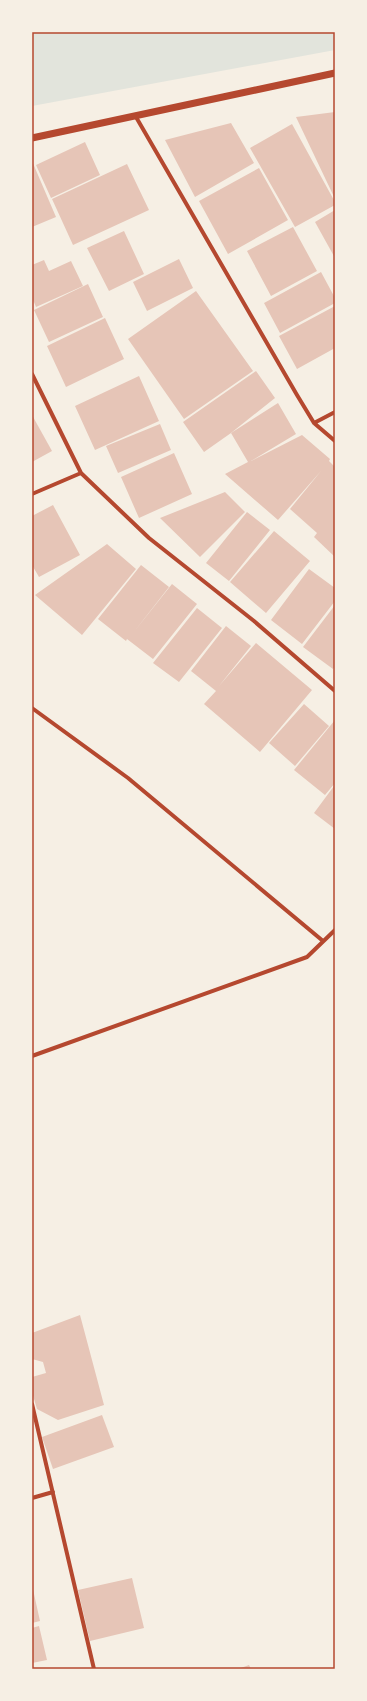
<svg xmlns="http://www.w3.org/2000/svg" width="367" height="1701" font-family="Rubik,sans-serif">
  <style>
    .green { fill: #e2e4dc }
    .building { fill: #e6c5b7 }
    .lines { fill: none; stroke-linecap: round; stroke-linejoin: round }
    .minor { stroke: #b5482f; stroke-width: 4 }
    .tertiary { stroke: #b5482f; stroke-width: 7 }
    .neatline { fill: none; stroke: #b5482f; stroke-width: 1.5 }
  </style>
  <rect width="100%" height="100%" fill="#f6efe4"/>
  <path class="green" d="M 32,32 L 335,32 L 335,50 L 32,106 Z"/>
  <path class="building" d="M 335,112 L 335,199 L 296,117 Z
    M 231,123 L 254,163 L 195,197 L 165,140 Z
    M 292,124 L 335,202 L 335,205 L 295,227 L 250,148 Z
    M 85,142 L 100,175 L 51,198 L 36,165 Z
    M 32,161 L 56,217 L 32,227 Z
    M 127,164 L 149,210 L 73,245 L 52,199 Z
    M 259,168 L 288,220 L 228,254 L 199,201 Z
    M 335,210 L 335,258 L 315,222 Z
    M 293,227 L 317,271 L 271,296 L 247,251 Z
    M 124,231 L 144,274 L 109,291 L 87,248 Z
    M 179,259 L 193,288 L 147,311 L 133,282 Z
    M 44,260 L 49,271 L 71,261 L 83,286 L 36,307 L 32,297 L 32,265 Z
    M 321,272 L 335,298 L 335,303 L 280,333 L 264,303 Z
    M 88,284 L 103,317 L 49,342 L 34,310 Z
    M 196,291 L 253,371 L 184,419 L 128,339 Z
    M 335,306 L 335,348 L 297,369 L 279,336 Z
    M 105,318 L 124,359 L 66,387 L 47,346 Z
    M 256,371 L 275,398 L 231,433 L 278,403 L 296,434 L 251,461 L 302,435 L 330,459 L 329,461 L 335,467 L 335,557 L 314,537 L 317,533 L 290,509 L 321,471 L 278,520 L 225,474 L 248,462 L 231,433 L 204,452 L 183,422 Z
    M 139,376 L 159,421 L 95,450 L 75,406 Z
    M 32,415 L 52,451 L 32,462 Z
    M 160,424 L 171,450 L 118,473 L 106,446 Z
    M 174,453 L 192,494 L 139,518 L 121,477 Z
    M 225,492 L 245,512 L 200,557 L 160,518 Z
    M 53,505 L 80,555 L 39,577 L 32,565 L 32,516 Z
    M 247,512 L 270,530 L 229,581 L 206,563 Z
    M 274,531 L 310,561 L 266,613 L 230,582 Z
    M 107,544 L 136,569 L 82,635 L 35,595 Z
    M 141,565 L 169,587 L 133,633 L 172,584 L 197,604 L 153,659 L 127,639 L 126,641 L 98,619 Z
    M 309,569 L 335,588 L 335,601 L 302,644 L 271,620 Z
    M 335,605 L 335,666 L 333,669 L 303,647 Z
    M 197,608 L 222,628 L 179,682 L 153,663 Z
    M 226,626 L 251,646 L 219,686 L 256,643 L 312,690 L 260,752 L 204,704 L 216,691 L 191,671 Z
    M 304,704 L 329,726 L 295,766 L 269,743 Z
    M 335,720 L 335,783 L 325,795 L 294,770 Z
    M 334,786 L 335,787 L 335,829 L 314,813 Z
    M 80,1315 L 104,1405 L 58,1420 L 37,1409 L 32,1392 L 32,1377 L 46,1373 L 43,1362 L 32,1359 L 32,1333 Z
    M 102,1415 L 114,1447 L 53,1469 L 42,1437 Z
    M 132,1578 L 144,1628 L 90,1641 L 78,1590 Z
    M 32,1585 L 40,1621 L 32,1623 Z
    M 39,1626 L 47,1660 L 32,1663 L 32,1628 Z
    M 249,1665 L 251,1669 L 238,1669 Z"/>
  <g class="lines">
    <path class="minor" d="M 136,117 L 297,395 L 314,423 L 335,441
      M 32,374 L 81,473 L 149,538 L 254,621 L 335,691
      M 314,423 L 335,412
      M 32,494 L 81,473
      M 32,708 L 128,778 L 323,941
      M 32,1056 L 307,957 L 335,930
      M 32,1404 L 94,1669
      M 32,1498 L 53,1492"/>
    <path class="tertiary" d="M 32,138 L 335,73"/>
  </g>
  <rect width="367" height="1701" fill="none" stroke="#f6efe4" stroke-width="66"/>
  <rect x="33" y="33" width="301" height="1635" class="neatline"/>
</svg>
